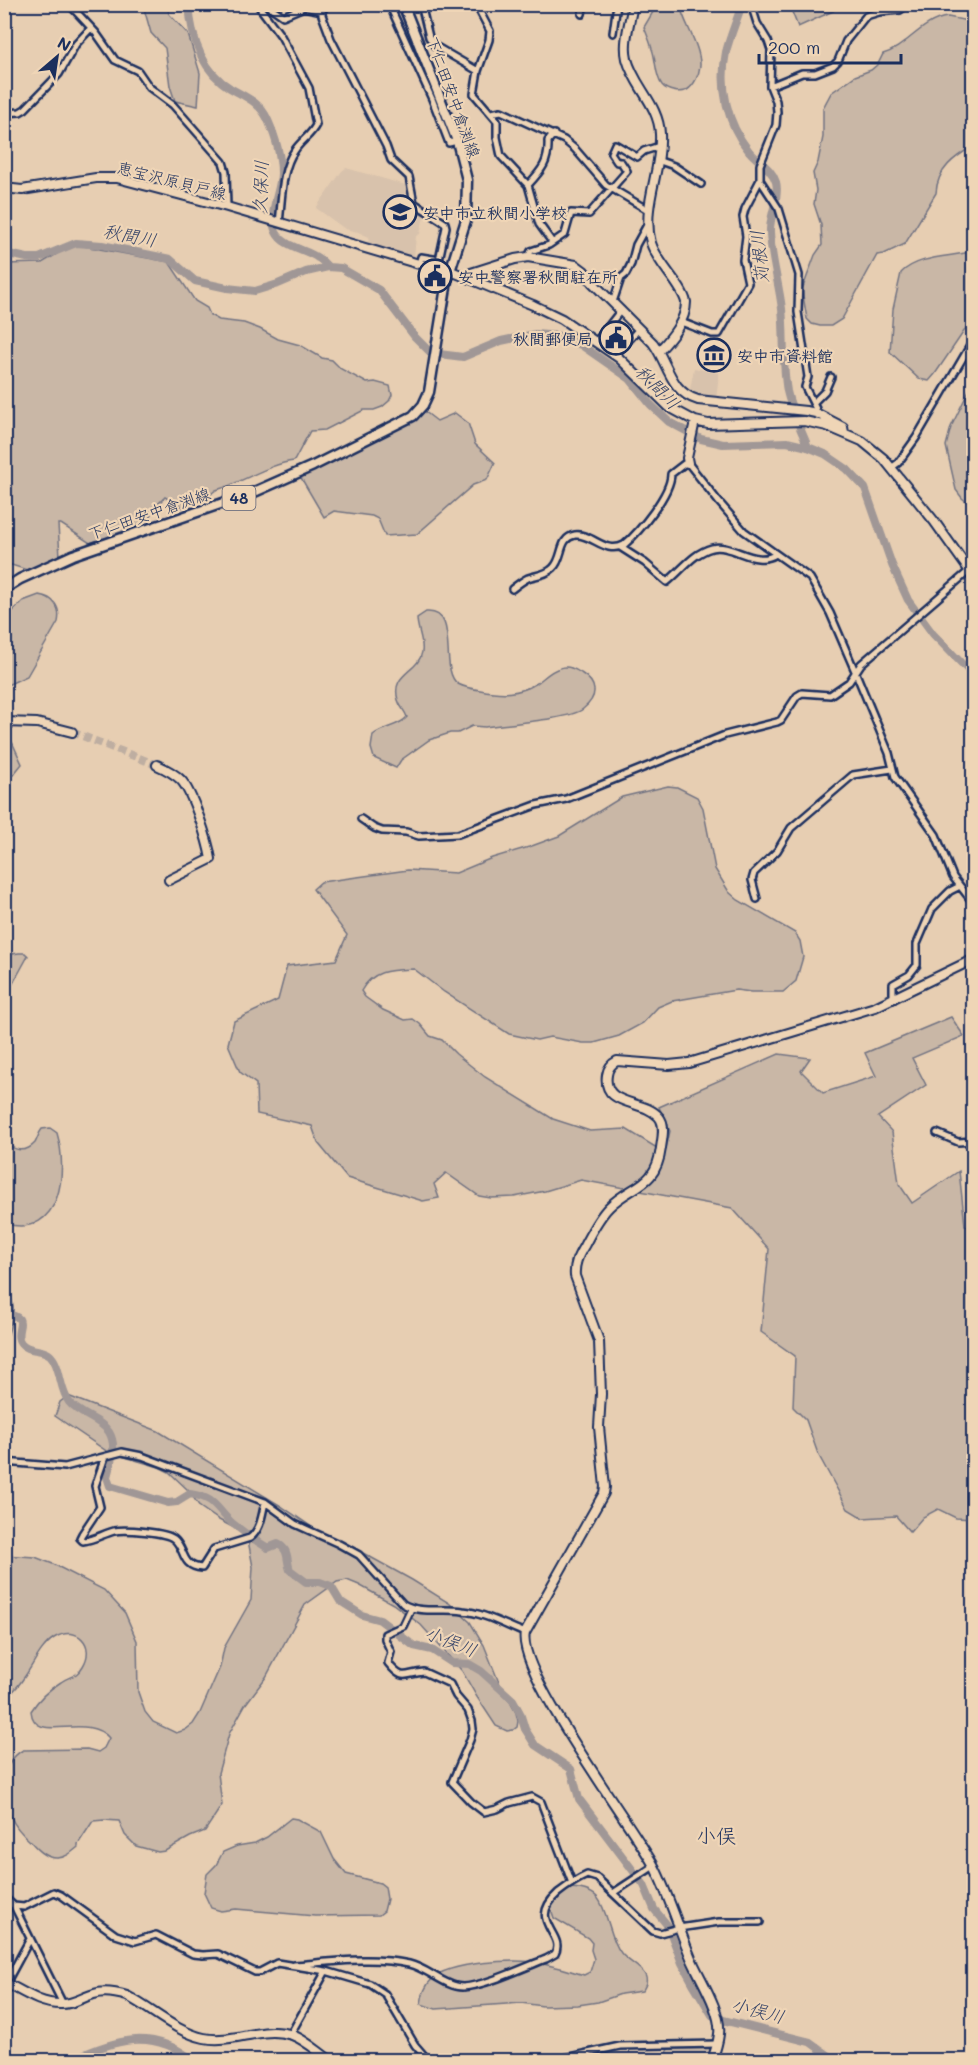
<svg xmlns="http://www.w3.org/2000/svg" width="978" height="2065" font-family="Mali,'Klee One',sans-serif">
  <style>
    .built { fill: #d8c2ac }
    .green { fill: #c9b7a6; stroke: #727382; stroke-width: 1.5 }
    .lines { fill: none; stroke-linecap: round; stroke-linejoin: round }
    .river { stroke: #a09796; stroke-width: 8 }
    .secondary-tunnel { stroke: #beaea1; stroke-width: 8; stroke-dasharray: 8 4; stroke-linecap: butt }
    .street-casing { stroke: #1b2f5e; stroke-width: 10 }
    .secondary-casing { stroke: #1b2f5e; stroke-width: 12 }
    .primary-casing { stroke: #1b2f5e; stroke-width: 13 }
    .street { stroke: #efd5b6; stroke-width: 5 }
    .secondary { stroke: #efd5b6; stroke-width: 8 }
    .primary { stroke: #efd5b6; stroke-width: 8 }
    .labels { text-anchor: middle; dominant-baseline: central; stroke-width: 4.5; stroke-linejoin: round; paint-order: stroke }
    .shield { fill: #efd5b6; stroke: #5b6178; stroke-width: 1.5 }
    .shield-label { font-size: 15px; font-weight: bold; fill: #1b2f5e }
    .street-label { font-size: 16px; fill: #1b2f5e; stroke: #efd5b6 }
    .poi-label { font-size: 16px; font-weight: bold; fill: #1b2f5e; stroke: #efd5b6; text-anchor: start }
    .water-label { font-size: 18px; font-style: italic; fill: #364469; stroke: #efd5b6 }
    .quarter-label { font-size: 20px; fill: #1b2f5e; stroke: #efd5b6 }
  </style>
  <rect width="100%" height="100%" fill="#e7ceb2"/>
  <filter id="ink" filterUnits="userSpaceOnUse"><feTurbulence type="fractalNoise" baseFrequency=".0167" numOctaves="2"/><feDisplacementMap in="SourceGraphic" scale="12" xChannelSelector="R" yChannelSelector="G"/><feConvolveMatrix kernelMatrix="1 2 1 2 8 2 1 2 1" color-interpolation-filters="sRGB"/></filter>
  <g filter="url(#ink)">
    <path class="built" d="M 346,168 L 409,186 L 412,201 L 425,212 L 420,234 L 416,236 L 414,257 L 412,258 L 368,244 L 369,237 L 358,232 L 345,229 L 316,208 L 342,171 Z
      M 694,368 L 719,373 L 716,400 L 689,395 Z"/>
    <path class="green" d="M 143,5 L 167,5 L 169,14 L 188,34 L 200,73 L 198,106 L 175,101 L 170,86 L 165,48 L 151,33 Z
      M 657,5 L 680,5 C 683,22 701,46 700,66 C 699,74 695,85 687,90 C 680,94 667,91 662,85 C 655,76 656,59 652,49 C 650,41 647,35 644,27 Z
      M 786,5 L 841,5 L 833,11 L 798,27 L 792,12 Z
      M 948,17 L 973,22 L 973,146 C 955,157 937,169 936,193 L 905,244 L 884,254 L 877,255 L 842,319 L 831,326 L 820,326 L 812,324 L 807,319 L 802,290 L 815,255 L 822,245 L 821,225 L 814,204 L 816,190 L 813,173 L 818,162 L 823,137 L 823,108 L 831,93 L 855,76 L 871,70 L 878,64 L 883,54 C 907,47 921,20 948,17 Z
      M 78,245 L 169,262 L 195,301 L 207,308 L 210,315 L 219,320 L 244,323 L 260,329 L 278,339 L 300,345 L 322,358 L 332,360 L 341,369 L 367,383 L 375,382 L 390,386 L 392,395 L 389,401 L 382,407 L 374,410 L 364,410 L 325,430 L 310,431 L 294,461 C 268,464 242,483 216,490 L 212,493 L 205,504 L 186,509 L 165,497 L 152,510 L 148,524 L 90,543 L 61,524 L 58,524 L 60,557 L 27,570 L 5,563 L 4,264 L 42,263 L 65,249 Z
      M 973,248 L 973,318 L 935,374 L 929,381 L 919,379 L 890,352 L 893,309 L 901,273 C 917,256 948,257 970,252 Z
      M 973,382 L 974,507 L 973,507 L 962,498 L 956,490 L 946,446 L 951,427 Z
      M 424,411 L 437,421 L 455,413 L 468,423 L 475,444 L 495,463 L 487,480 L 473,485 L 417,534 L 385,536 L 378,519 L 372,516 L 334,511 L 324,517 L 300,476 Z
      M 39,595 C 54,597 61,608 58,622 L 27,676 L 5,686 L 5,619 L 23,601 Z
      M 426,612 C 461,609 438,670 458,684 C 464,687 473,689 480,690 C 501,694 518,695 537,683 C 544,678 551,670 560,668 C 568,665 575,669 581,673 C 597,683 599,696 583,709 C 572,719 504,724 485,727 L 472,726 L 458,733 L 450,733 L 429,740 L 401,760 L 396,768 L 374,758 L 371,748 L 373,735 C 383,727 400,726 407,717 C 405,711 400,707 398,700 C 390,673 419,672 422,652 C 424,641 417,629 417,618 Z
      M 5,736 L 12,742 L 22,764 L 13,775 L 5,777 Z
      M 668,786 L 677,787 L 697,797 L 703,808 L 715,869 L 729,892 L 738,900 L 795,933 L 800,941 L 803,957 L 796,981 L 783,992 L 751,992 L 736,990 L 672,1001 L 658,1007 L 643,1023 L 619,1036 L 594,1043 L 583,1043 L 550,1037 L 537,1040 L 509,1034 L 444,992 L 414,969 C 392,970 373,969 361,991 L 365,997 L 383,1010 L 405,1020 L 413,1019 L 420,1024 L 430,1036 L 442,1040 L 456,1054 L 485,1077 L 553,1119 L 590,1131 L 626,1129 L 665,1153 L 670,1131 L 659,1107 L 779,1054 L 810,1058 L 801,1071 L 823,1093 L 876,1076 L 865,1053 L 951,1017 L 964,1036 L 912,1058 L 926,1085 L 878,1117 L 892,1132 L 899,1184 L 912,1203 L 959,1171 L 965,1225 L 973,1231 L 973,1273 L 969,1291 L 974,1297 L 973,1519 L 956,1518 L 938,1509 L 923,1517 L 910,1532 L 896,1516 L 863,1518 L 848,1509 L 818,1454 L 806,1420 L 793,1407 L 795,1356 L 761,1332 L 769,1249 L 732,1208 L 581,1180 L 545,1191 L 514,1197 L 491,1198 L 479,1196 L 446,1173 L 434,1184 L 439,1198 L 423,1201 L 347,1178 L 318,1143 L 312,1126 L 257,1114 L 256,1084 L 240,1072 L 228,1044 L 234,1021 L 278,1000 L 287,966 L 336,960 L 347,935 L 313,889 L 321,882 L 408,870 L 456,873 L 492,858 L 529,847 L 559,836 L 622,797 Z
      M 19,953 L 25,953 L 28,956 L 5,998 L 5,955 Z
      M 50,1128 L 57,1133 C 68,1171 62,1238 6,1224 L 5,1139 C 11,1151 25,1154 35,1143 C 38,1138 38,1134 42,1129 Z
      M 5,1280 C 15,1307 16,1309 7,1337 L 5,1340 Z
      M 68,1396 L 158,1431 L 281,1506 L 322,1534 L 343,1542 L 412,1580 L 449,1603 L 470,1622 L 484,1645 L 498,1680 L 516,1713 L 518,1721 L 517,1727 L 513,1730 L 507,1731 L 496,1726 L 477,1697 L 462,1671 L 421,1625 L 393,1604 L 359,1585 L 347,1580 L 337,1582 L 305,1605 L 266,1677 L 245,1705 L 229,1734 L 218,1773 L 222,1805 L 205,1831 L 190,1837 L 165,1851 L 158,1852 L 136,1846 L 125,1835 L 119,1821 L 104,1820 L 93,1821 L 78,1844 L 78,1847 C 72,1852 67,1857 58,1858 C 47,1859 38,1850 31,1842 C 23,1835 15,1827 11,1817 C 1,1794 0,1763 23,1750 L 87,1749 L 98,1752 L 104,1748 L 109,1738 C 86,1711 34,1746 31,1711 C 39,1698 48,1690 61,1682 C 71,1675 76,1678 83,1666 C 96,1645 77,1624 54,1638 C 40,1647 33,1666 23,1679 C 18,1687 11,1693 5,1700 L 5,1555 L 35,1557 L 53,1564 L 104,1590 L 125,1613 L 137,1641 L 138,1692 L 145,1712 L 153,1722 L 176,1733 L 185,1730 L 193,1724 L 200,1713 L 220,1667 L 224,1648 L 251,1600 L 253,1567 L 248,1540 L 244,1533 L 219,1520 L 200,1507 L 188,1490 L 169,1472 L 159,1467 L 108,1452 L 55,1416 L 60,1402 Z
      M 291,1818 L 297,1819 L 321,1832 L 334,1859 L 346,1874 L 380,1883 L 385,1887 L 387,1899 L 384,1911 L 379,1915 L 315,1916 L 236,1909 L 221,1911 L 211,1908 L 204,1893 L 207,1874 L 216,1865 L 223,1852 L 237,1846 L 255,1843 L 267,1837 Z
      M 566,1888 C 576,1888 589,1889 597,1897 C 608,1910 610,1940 621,1953 C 630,1965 657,1972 642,1991 L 621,1994 L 598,2002 L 578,2005 L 543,2006 L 521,2003 L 436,2009 L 421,2004 C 422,1995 426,1985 432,1979 C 448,1962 517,1958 539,1963 C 554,1966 569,1970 584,1975 L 590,1972 L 594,1959 L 591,1950 L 592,1943 L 588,1938 L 554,1918 L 550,1906 Z
      M 711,2047 L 713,2048 L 708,2060 L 669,2060 L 667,2048 Z"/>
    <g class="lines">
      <path class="river" d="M 189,4 C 191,36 201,70 230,88 C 246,97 260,102 268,120 C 275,136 281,155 281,173 C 281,191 267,214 276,232 C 283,247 306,249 318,258 C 322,260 325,264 328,267
        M 742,4 C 737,20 730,36 726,52 C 719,87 727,124 749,151 C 758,162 772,168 776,182 C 780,198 769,216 770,232 C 771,258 779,283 782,309 C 785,336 782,364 787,391 C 791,410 801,429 808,447
        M 4,253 L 27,258 L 39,258 L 76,243 L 102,245 L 170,259 L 195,281 L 227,288 L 255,291 L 278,284 L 306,272 L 328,267 L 341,268 L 379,290 L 415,337 L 431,353 L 463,357 L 501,341 L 535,334 L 560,336 L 581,345 L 630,379 L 650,404 L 669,422 L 701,439 L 723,444 L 787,442 L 808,447 L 825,454 L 847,469 L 865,488 L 892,565 L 908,600 L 933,634 L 974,676
        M 4,1314 C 34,1316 11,1331 21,1343 C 28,1352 42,1348 50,1355 C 61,1365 59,1389 69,1402 C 79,1415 102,1420 109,1432 C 118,1447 110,1463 107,1477 L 110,1486 L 168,1503 L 177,1502 L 190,1494 C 217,1498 215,1508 232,1523 C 243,1532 256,1541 268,1548 L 278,1544 C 290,1550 286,1560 290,1570 L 306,1582 L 320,1582 L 331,1586 L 340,1601 L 362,1615 L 380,1620 L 414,1646 L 432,1650 L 452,1663 L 469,1664 L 481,1671 L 513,1700 L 520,1713 L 525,1729 L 535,1745 L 571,1769 L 579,1799 L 644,1885 L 654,1909 L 668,1926 L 682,1963 L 694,1985 L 712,2015 L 723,2020 L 810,2042 L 835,2060
        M 71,2060 C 114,2040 152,2027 192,2060"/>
      <path class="secondary-tunnel" d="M 72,732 L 157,765"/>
      <defs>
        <path id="street" d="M 69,4 L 96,33 L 115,60 L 138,71 L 149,87 L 173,105 L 223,162 L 226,172 L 227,207
          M 257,4 L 281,36 L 309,88 L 316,125 C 311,135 301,141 295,150 C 281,169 282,200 279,223
          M 266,4 L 283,16 L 304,7 L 322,11
          M 327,4 L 322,11 L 322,15 L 331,39 L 386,146 L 391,160 L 409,177 L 414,203 L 445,223 L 446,227 L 439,260 L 421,257 L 419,264
          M 389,4 L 432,99 L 449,143 L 457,141
          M 421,4 L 429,37 L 435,46 L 478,71
          M 480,4 L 480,12 L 490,31 L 489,40 L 478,71 L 474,94 L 497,121 L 497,137 L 501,156 L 528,185 L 539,224 L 552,242
          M 582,14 L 584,4
          M 613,33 L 617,4
          M 770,86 L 802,73 L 815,73 L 833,66 L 838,61 L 846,41 L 866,16 L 879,12 L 900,10 L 908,4
          M 4,113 L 20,112 L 25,109 L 59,74 L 76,44 L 91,28
          M 491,113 L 501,111 L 564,140 L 575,149 L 606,185 L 648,210
          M 657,160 L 674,166 L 701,184
          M 760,180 L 779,209 L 799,275 L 798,312 L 808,377 L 805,387 L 816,409 L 816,413
          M 528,185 C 542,170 549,162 548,141 L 554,134
          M 528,257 L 531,251 L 549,245 L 565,234 L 571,213 L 589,214 L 627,171 L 621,162 L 617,162 L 611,153 L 615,144 L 637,157 L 644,151 L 660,146
          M 613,302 L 621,278 L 626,274 L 631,264 L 636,245 L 647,225
          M 681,322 L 712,334 L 719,334 L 748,283 L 743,260 L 746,236 L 743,217 L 745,209 L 760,180 L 760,165 L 776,125 L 777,112 L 776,101 L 770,86 L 771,50 L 768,41 L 757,23 L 751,4
          M 596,342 L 621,310
          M 615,355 L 638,330
          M 813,403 L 825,391 L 831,377
          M 891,468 L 898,463 L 916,438 L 974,339
          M 620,547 L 645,563 L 667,582 C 682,570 693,553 712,548 C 733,543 755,568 776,554
          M 512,589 C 517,585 522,581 528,578 C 537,575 546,575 553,568 C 564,558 558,538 575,535 C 592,533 605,555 624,545 C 639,532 671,494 671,474 L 684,464 L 688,463 L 718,501 L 744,531 L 810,578 L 830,613 L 855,671 L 889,753 L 895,777 L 936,835 L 953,877 L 974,904
          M 361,819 L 374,828 L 382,831 L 406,832 L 419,836 L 458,834 L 536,805 L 566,799 L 725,735 L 777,722 L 781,720 L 797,696 L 802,693 L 830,695 L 849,682 L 861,664 L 969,571
          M 757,899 L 752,880 L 754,873 L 777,851 L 791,828 L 853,775 L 892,769
          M 893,1000 L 893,984 L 909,975 L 917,965 L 917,944 L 932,909 L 950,891 L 960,886
          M 937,1133 L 958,1142 L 974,1141
          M 105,1457 L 95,1486 L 100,1507 L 82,1534 L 80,1538 L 83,1541 C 94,1540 103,1534 114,1531 C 125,1529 166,1532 174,1539 C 186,1549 180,1566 202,1568 L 214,1549 L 250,1538 C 261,1529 262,1515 265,1502
          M 4,1462 L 65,1467 L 122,1452 L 142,1456 L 265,1502 L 295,1524 L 339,1544 L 359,1555 L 403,1604 C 420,1614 443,1608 463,1611 C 484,1613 505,1625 525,1633
          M 411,1609 L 403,1626 L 385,1634 L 385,1639 L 391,1652 L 388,1663 C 404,1683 405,1673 424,1672 L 450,1684 L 456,1696 L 468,1710 L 472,1721 L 473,1729 L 470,1740 L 452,1782 L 471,1802 L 484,1812 L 497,1809 L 509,1803 L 532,1797 L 541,1802 L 572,1883
          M 613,1893 L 654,1866
          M 4,1897 L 14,1906 L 63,2004
          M 14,1906 L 24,1907 L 54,1892 L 61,1895 L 116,1935 L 135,1941 L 156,1935 L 193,1954 L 203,1955 L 218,1954 L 255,1972 L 260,1972 L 277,1963 L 326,1971 L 370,1984 L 385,1994 L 415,2045 L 428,2060
          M 294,1965 C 331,1962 372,1956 409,1964 C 427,1968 446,1987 463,1987 C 485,1986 525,1967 546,1959 L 555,1954 C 566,1933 526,1922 558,1893 C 567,1886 576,1880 587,1875 L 597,1878 L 653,1931 L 660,1933 L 679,1928 L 719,1922 L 760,1922
          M 4,1987 L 30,1939
          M 290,2035 L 326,1971
          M 556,2060 L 620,2046 L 717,2044"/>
        <path id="secondary" d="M 633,4 C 630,22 623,42 627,59 C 634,86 659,105 660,134 C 662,171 641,206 651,243 C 658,265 681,283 686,302 C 686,321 671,338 659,351
          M 4,188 L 22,190 L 96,178 L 117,178 L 227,207 L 419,264 L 451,271 L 533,305 L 562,319 L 619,358 L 669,407 L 695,421 L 708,424 L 804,421 L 827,426 L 862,441 L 884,459 L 934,521 L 974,577
          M 469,278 L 471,273 L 515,259 L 528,257 L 576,265 L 584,271 L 592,282 L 653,343 C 668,363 670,392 698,400 L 806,411 L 816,413 L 843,427 L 844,433
          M 688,463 L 687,458 L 695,421
          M 4,722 L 37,723 L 72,732
          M 157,765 C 166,769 174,773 181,780 C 193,793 208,841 211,859 L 169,880
          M 4,1982 C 22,1991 41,2005 62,2004 C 74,2004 83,1997 94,1994 C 105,1990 117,1993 127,1996 C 152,2009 176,2032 204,2038 C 233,2044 263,2025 292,2035 C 306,2040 318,2052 330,2060
          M 712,2060 C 715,2052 718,2043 719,2034 C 722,2012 700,1979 691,1958 C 679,1929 668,1893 654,1866 C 631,1823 516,1672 525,1633 L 604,1493 L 605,1487 L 599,1427 L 601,1394 L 599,1341 L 575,1276 C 574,1264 578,1256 584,1246 C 591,1233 598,1218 609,1207 C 632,1184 656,1188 661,1148 C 662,1139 666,1125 659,1117 C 644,1099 602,1107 607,1075 C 608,1068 611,1064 617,1061 L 669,1065 L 689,1063 L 875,1007 L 974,959"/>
        <path id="primary" d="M 4,589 L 20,579 L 73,555 L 252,493 L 313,466 L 413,416 L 423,405 L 429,392 L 447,281 L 466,220 L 467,180 L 457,141 L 403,4"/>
      </defs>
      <use href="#street" class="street-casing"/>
      <use href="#secondary" class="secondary-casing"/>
      <use href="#primary" class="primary-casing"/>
      <use href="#street" class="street"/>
      <use href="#secondary" class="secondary"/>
      <use href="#primary" class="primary"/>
    </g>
  </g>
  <defs>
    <symbol id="school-ring" viewBox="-11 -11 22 22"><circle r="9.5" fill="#efd5b6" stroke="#1b2f5e" stroke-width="1.5"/><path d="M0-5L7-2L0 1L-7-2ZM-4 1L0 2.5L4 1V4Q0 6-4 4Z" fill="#1b2f5e"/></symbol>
    <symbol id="civic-ring" viewBox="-11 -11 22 22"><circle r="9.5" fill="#efd5b6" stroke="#1b2f5e" stroke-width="1.5"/><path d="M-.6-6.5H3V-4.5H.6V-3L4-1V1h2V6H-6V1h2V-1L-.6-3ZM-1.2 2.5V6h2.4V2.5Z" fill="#1b2f5e"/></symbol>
    <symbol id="museum-ring" viewBox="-11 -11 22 22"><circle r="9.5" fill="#efd5b6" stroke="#1b2f5e" stroke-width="1.5"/><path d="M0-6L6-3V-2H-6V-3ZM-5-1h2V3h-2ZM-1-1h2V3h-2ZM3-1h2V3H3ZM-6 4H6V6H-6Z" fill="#1b2f5e"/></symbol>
  </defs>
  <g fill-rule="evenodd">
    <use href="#school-ring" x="381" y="193" width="38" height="38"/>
    <use href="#civic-ring" x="416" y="257" width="38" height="38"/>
    <use href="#civic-ring" x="597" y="319" width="38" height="38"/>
    <use href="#museum-ring" x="695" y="336" width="38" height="38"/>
  </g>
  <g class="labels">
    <rect class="shield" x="222.5" y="486" width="33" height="24" rx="4.5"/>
    <g class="shield-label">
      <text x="239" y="498">48</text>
    </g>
    <g class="street-label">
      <text transform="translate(454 97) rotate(70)">下仁田安中倉渕線</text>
      <text transform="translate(172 180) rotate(14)">恵宝沢原貝戸線</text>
      <text transform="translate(149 513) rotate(-19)">下仁田安中倉渕線</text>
    </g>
    <g class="poi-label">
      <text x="423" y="212">安中市立秋間小学校</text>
      <text x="458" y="276">安中警察署秋間駐在所</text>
      <text x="593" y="338" text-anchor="end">秋間郵便局</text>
      <text x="737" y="355">安中市資料館</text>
    </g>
    <g class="water-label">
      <text transform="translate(260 187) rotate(-88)">久保川</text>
      <text transform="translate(130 235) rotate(11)">秋間川</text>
      <text transform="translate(759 257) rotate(-96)">苅根川</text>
      <text transform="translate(658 387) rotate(45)">秋間川</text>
      <text transform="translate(451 1641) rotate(21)">小俣川</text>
      <text transform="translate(758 2010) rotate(15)">小俣川</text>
    </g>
    <g class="quarter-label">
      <text x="716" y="1835">小俣</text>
    </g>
  </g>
  <rect width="978" height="2065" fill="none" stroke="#efd5b6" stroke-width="24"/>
  <rect x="12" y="12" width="954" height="2041" fill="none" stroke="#1b2f5e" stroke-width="2" filter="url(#ink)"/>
  <g transform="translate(57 57) rotate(29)" stroke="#efd5b6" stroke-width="4.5" paint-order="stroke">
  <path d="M0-4.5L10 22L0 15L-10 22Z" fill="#1b2f5e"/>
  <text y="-9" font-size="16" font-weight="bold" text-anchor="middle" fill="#1b2f5e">N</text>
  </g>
  <path d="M759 54v9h142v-9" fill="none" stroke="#1b2f5e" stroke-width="3"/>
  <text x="768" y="54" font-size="18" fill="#1b2f5e" stroke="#efd5b6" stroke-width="4.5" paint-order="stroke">200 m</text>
</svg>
